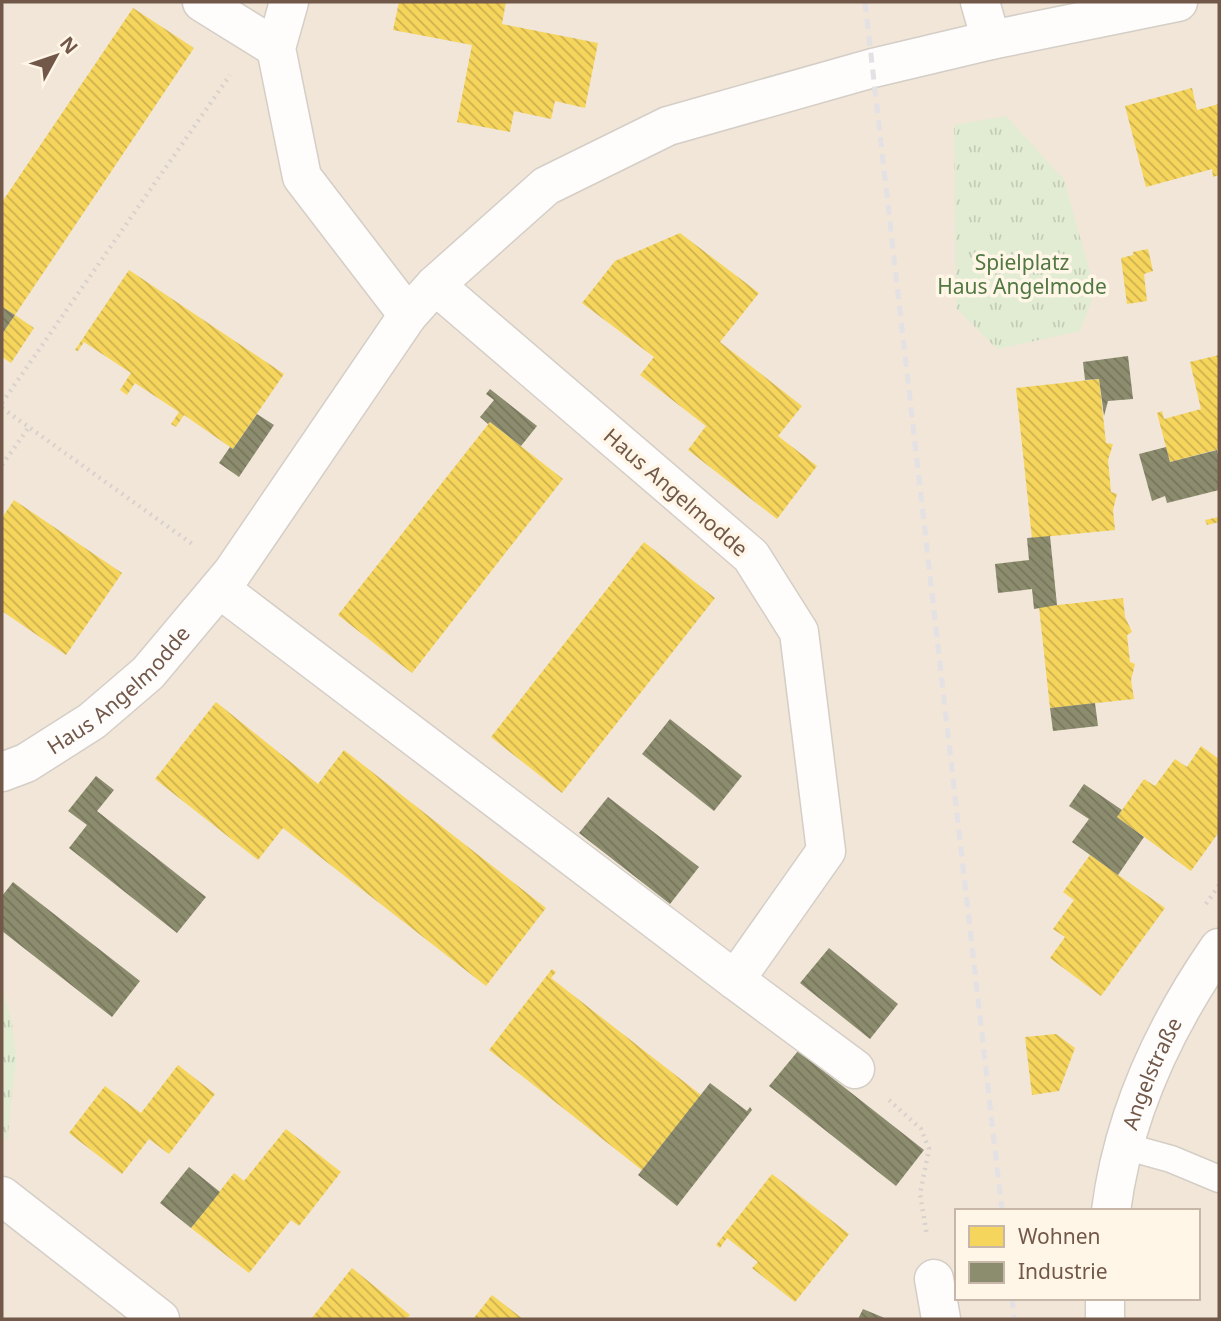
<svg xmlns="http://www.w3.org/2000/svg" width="1221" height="1321" font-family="'Noto Sans',sans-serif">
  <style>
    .residential { fill: #f1e6d8; fill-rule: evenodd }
    .grass { fill: url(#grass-tufts) }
    .homes { fill: url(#homes-back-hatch) }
    .industry { fill: url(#industry-back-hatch) }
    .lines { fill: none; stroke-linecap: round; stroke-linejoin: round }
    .lane-casing { stroke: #d4cec6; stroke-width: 29 }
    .street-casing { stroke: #d4cec6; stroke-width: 41 }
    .secondary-casing { stroke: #d4cdc4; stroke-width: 41 }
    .path { stroke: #d9d1cc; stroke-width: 4.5; stroke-dasharray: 2 5; stroke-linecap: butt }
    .lane { stroke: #fefdfc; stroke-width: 26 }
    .street { stroke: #fefdfc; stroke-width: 38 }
    .secondary { stroke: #fefdfc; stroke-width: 38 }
    .rail { stroke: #e3e1e3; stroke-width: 5; stroke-dasharray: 10 7; stroke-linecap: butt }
    .labels { text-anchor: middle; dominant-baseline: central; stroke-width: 7; stroke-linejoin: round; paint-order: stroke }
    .park-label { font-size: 21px; fill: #517842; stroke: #fff6e7 }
    .street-label { font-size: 21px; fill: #725849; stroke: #fff6e7 }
  </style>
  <defs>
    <pattern id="grass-tufts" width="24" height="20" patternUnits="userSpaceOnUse" patternTransform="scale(1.75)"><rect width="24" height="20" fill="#e1ecd3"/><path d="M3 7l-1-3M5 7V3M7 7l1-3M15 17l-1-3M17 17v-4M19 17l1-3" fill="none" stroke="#c4ccb7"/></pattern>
    <pattern id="homes-back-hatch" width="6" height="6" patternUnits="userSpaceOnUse" patternTransform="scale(1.75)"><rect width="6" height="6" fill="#f6d55c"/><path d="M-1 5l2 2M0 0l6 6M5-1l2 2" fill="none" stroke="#ccb04e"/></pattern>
    <pattern id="industry-back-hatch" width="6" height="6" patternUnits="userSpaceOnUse" patternTransform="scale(1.75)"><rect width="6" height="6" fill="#8c8c6e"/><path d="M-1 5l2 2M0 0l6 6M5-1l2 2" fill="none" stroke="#77755c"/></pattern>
  </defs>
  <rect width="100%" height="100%" fill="#f5f1e8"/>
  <path class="residential" d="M 2,2 L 1219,2 L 1219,1319 L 2,1319 ZM 957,1211 L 1198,1211 L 1198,1298 L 957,1298 Z"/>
  <path class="grass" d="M 1006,116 L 1064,180 L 1095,291 L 1080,331 L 997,349 L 956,308 L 954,125 Z
    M 2,988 L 12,1023 L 16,1060 L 7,1141 L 2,1138 Z"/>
  <path class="homes" d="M 399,2 L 506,2 L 502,24 L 598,43 L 585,108 L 555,101 L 551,119 L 514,111 L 510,132 L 457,122 L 472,45 L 393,30 Z
    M 133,8 L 194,48 L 15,315 L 34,328 L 11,363 L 2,357 L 2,334 L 15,315 L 2,307 L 2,202 Z
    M 1192,88 L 1197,110 L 1219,104 L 1219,175 L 1213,177 L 1212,169 L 1146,187 L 1125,106 Z
    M 680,233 L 759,293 L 720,342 L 802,406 L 778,436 L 817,466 L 777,519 L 688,450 L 706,426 L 640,375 L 654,357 L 582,303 L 615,261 Z
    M 1148,249 L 1153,271 L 1144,274 L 1147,301 L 1127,304 L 1121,258 L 1133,255 L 1133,252 Z
    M 129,270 L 284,374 L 233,449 L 184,415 L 176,427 L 171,424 L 179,412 L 135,383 L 127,395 L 120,390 L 131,373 L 84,342 L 78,351 L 75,350 Z
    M 1219,355 L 1219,449 L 1170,462 L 1157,413 L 1162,411 L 1164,419 L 1201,409 L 1190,362 Z
    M 1099,379 L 1106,443 L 1113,444 L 1108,460 L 1111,492 L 1117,494 L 1113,510 L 1115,530 L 1032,538 L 1016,388 Z
    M 490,422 L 563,479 L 412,673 L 338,615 Z
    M 14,500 L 122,573 L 66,655 L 2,611 L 2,518 Z
    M 1219,517 L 1219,522 L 1207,525 L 1205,520 Z
    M 644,542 L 715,598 L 562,793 L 491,737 Z
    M 1123,598 L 1125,617 L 1132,632 L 1127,635 L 1130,662 L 1135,664 L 1131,680 L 1134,699 L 1050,708 L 1039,607 Z
    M 216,702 L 318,784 L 344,750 L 546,908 L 486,986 L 283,828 L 258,860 L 155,779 Z
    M 1201,746 L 1219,759 L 1219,832 L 1191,871 L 1117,817 L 1144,779 L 1155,786 L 1175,759 L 1187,767 Z
    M 1090,855 L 1165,908 L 1101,996 L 1050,958 L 1065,937 L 1053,929 L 1074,900 L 1063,892 Z
    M 552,969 L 556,972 L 551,978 L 701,1095 L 642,1170 L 489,1050 Z
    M 1056,1034 L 1075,1048 L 1059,1091 L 1032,1095 L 1025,1037 Z
    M 178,1065 L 215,1094 L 169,1154 L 149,1139 L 122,1174 L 69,1133 L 105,1086 L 141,1113 Z
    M 286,1129 L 341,1172 L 299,1226 L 291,1220 L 249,1273 L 191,1228 L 234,1173 L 244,1181 Z
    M 772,1174 L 849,1234 L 795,1302 L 752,1268 L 758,1262 L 727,1238 L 720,1248 L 716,1245 Z
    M 352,1268 L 410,1315 L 406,1319 L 311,1319 Z
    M 492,1295 L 523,1319 L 473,1319 Z"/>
  <path class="industry" d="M 2,307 L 15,315 L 2,334 Z
    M 1128,356 L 1133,399 L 1108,401 L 1104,416 L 1099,379 L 1085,380 L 1083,362 Z
    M 490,389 L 537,426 L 521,446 L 490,422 L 488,424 L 480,417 L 494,400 L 486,394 Z
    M 257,414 L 274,425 L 239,477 L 219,463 L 230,447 L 233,449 Z
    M 1166,447 L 1170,462 L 1217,450 L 1219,458 L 1219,490 L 1167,503 L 1165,496 L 1152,501 L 1139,454 Z
    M 1050,536 L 1057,605 L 1034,609 L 1032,589 L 998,593 L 995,564 L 1029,560 L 1027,538 Z
    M 1095,703 L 1098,726 L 1053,731 L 1050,708 Z
    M 670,719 L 742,776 L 714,811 L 642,754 Z
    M 96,776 L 114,790 L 97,811 L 206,897 L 177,933 L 69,848 L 87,825 L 68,811 Z
    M 1084,784 L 1122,810 L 1117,817 L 1144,837 L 1118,875 L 1072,842 L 1089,819 L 1069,806 Z
    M 608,797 L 699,867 L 670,904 L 579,833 Z
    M 13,882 L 140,981 L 112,1017 L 2,931 L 2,896 Z
    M 829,948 L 898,1004 L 870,1039 L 800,983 Z
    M 798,1051 L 924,1150 L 896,1186 L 769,1086 Z
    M 710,1083 L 747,1111 L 750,1107 L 752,1110 L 677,1206 L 638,1175 Z
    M 189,1167 L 220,1192 L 191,1228 L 160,1203 Z
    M 863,1309 L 887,1319 L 858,1319 Z"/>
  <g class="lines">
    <defs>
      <path id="lane" d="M 1124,1146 L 1171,1159 L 1219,1179"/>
      <g id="street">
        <path d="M 202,2 L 276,48"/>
        <path d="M 289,2 L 276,48 L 302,177 L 408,315"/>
        <path d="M 980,2 L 991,40 L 1178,2"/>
        <path d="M 220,589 L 735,980 L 826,851 L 799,632 L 751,556 L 435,285"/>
        <path id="s1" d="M 2,772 L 26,763 L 92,721 L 148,673 L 232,573 L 408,315 L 435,285 L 546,186 L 668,126 L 873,68 L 991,40"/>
        <path d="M 735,980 L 855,1069"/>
        <path d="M 2,1196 L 160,1319"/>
        <path d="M 934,1279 L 941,1319"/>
      </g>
      <g id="secondary">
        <path id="s2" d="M 1111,1211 C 1123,1116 1165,1026 1219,948"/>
        <path d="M 1105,1319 L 1105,1298"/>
      </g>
    </defs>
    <use href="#lane" class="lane-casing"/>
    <use href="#street" class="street-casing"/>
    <use href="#secondary" class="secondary-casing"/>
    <path class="path" d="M 2,403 L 230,75
      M 2,408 L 195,546
      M 2,465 L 29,427
      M 1206,904 L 1219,885
      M 889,1100 L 921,1129 L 929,1149 L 920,1194 L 927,1236"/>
    <use href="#lane" class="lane"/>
    <use href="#street" class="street"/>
    <use href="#secondary" class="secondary"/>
    <path class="rail" d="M 865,2 L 1002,1211
      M 1012,1298 L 1014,1319"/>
  </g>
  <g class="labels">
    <g class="park-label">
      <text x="1022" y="262">Spielplatz<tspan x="1022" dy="24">Haus Angelmode</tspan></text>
    </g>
    <g class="street-label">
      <text transform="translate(676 492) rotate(41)">Haus Angelmodde</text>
      <text stroke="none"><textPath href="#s1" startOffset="144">Haus Angelmodde</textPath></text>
      <text stroke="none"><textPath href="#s2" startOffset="144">Angelstraße</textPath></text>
    </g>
  </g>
  <rect width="1221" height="1321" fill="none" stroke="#725849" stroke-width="7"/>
  <rect x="955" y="1209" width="245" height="91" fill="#fff6e7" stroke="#c7b7a8" stroke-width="2"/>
  <rect x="969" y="1226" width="35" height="21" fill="#f6d55c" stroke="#c7b7a8" stroke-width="2"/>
  <text x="1018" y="1244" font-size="21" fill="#725849">Wohnen</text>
  <rect x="969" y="1262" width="35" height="21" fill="#8c8c6e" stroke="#c7b7a8" stroke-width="2"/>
  <text x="1018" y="1279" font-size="21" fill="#725849">Industrie</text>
  <g transform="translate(56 56) rotate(50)" stroke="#fff6e7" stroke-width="5" paint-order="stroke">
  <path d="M0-5L12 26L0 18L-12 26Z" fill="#725849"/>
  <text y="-10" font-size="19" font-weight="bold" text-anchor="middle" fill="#725849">N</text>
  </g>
</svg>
